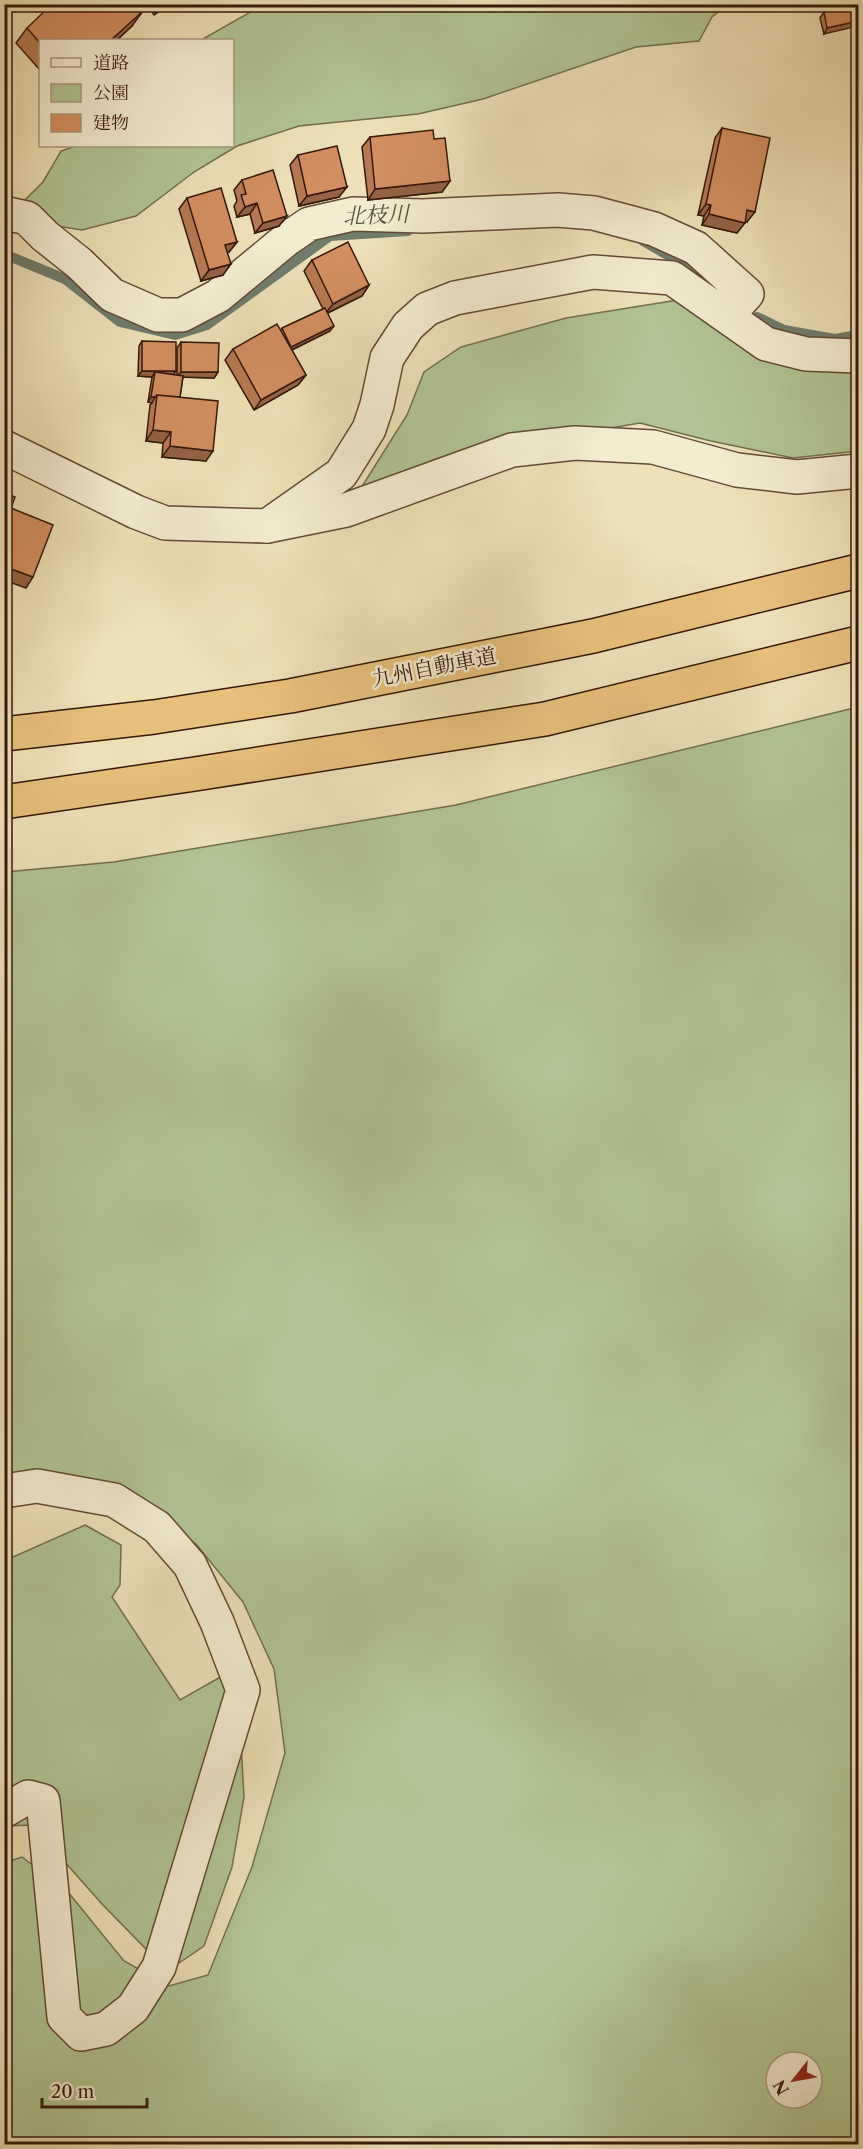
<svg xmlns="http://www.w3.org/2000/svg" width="863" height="2149" font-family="'Libre Caslon Text','Noto Serif JP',serif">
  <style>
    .green { fill: #b2c493; stroke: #746e4f; stroke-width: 1.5; fill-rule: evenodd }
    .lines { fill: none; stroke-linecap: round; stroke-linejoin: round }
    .stream { stroke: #717c6d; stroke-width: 10 }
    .minor-casing { stroke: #634a36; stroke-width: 36 }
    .tertiary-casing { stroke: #634a36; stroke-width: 36 }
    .motorway-casing { stroke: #35180b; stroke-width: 36 }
    .minor { stroke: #f4ecd0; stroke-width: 33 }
    .tertiary { stroke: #f4ecd0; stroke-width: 33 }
    .motorway { stroke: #e7c07c; stroke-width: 33 }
    .wall { fill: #b57a53; stroke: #35180b; stroke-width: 1.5 }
    .shaded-wall { fill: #936344; stroke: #35180b; stroke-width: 1.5 }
    .building { fill: #d28e61; stroke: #35180b; stroke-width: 1.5 }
    .labels { text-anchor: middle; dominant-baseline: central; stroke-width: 5; stroke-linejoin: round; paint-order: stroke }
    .street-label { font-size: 21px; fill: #35180b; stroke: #f4ecd0 }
    .water-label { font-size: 22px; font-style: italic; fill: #585244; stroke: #f4ecd0 }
  </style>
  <rect width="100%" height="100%" fill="#eee1b7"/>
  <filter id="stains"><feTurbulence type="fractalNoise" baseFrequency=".00333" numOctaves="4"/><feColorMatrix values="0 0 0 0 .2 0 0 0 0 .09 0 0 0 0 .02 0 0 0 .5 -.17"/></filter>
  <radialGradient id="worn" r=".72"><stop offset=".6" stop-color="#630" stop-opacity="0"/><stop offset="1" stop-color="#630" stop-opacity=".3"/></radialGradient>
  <path class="green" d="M 263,5 L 727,5 L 712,17 L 699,41 L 636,47 L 483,99 L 418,114 L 299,126 L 237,146 L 194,172 L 136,216 L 82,230 L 7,218 L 43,182 L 61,151 L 76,146 L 232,146 L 232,40 L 201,40 Z
    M 690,298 L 784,329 L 847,339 L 858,338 L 858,451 L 793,458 L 711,441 L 640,423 L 570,435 L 356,496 L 407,415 L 424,372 L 461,347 L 566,318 Z
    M 858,707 L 858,2144 L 5,2144 L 4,1863 L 22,1857 L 68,1892 L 124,1961 L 169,1986 L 208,1975 L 252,1867 L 285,1753 L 274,1669 L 243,1602 L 196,1544 L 131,1497 L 5,1472 L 5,872 L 114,862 L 456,805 ZM 776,2062 L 812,2062 L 812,2098 L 776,2098 Z
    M 85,1525 L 121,1545 L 120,1585 L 112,1597 L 180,1700 L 231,1671 L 240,1726 L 244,1797 L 232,1867 L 204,1946 L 179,1963 L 146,1949 L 102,1904 L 32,1825 L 5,1826 L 4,1561 Z"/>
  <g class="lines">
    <path class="stream" d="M 643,241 L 713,281
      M 4,254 L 65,279 L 120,322 L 175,335 L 207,325 L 330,236 L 408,231
      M 757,317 L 784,330 L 835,339 L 858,335"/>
    <defs>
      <path id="minor" d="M 4,213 L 27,218 L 45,236 L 79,263 L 112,295 L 158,315 L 182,315 L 218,296 L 287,239 L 309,224 L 353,214 L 423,216 L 558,210 L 594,213 L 654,229 L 696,248 L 747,294 L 727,316
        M 267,526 L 341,474 L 369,429 L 377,405 L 387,358 L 408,326 L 427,309 L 455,298 L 593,272 L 672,278 L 766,344 L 806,354 L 858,356
        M 4,1491 L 37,1486 L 114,1500 L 157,1527 L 190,1565 L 217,1622 L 243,1690 L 159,1967 L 133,2008 L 106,2029 L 81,2034 L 64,2017 L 43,1801 L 28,1797 L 4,1811"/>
      <path id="tertiary" d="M 4,447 L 136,512 L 165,523 L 267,526 L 346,510 L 512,450 L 575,443 L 653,447 L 737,470 L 797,477 L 858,471"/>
      <path id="motorway" d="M 4,734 L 154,717 L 290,696 L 593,636 L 858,571
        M 4,802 L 195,774 L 545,719 L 858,643"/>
    </defs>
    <use href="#minor" class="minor-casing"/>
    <use href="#tertiary" class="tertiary-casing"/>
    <use href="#motorway" class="motorway-casing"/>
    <use href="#minor" class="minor"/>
    <use href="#tertiary" class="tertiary"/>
    <use href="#motorway" class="motorway"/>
  </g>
  <path class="wall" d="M 147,4 L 169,4 L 154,15 Z
    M 829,4 L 858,4 L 824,34 L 820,18 L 824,12 L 831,11 Z
    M 132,26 L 117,40 L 40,40 L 40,70 L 16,43 L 27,28 Z
    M 722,128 L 747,222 L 745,222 L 737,233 L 702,225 L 704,216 L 698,215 L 715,138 Z
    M 370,137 L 434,139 L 450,181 L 442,192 L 368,200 L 362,147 Z
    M 298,155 L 339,197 L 299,206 L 290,165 Z
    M 242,180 L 279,226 L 255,233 L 250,214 L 237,217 L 234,206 L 237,201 L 234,190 Z
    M 187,198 L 237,242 L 229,252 L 227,253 L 223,275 L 201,281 L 179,209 Z
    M 312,260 L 369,285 L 362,296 L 328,313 L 330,331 L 292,350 L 306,375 L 298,385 L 254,410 L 225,360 L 233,349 L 281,330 L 282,328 L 323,309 L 304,271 Z
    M 142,341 L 176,371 L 173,375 L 177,376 L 177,348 L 181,342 L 218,372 L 214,378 L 183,377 L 180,397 L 206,461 L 162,457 L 163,443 L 146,441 L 150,405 L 152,403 L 148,402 L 152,377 L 138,376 L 139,346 Z"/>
  <path class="shaded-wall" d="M 162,4 L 169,4 L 154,15 Z
    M 836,4 L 858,4 L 831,11 Z
    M 143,11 L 132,26 L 117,40 L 111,40 Z
    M 858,21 L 858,26 L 824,34 L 827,28 Z
    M 450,181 L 442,192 L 368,200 L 375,189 Z
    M 347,187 L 339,197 L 299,206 L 307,196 Z
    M 257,203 L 250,214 L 237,217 L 245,207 Z
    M 706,204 L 711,205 L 704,216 L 698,215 Z
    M 747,210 L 755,212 L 747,222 L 740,221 Z
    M 709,214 L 745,223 L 737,233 L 702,225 Z
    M 287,216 L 279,226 L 255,233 L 263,223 Z
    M 237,242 L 229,252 L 218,256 L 225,245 Z
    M 231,264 L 223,275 L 201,281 L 209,270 Z
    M 369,285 L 362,296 L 325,314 L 333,304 Z
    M 334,326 L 330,331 L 287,352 L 291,347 Z
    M 142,371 L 176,371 L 172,377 L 155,372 L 152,377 L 138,376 Z
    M 181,372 L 218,372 L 214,378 L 177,377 Z
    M 306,375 L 298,385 L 254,410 L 261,400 Z
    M 151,397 L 155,397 L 152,403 L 148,402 Z
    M 153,430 L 171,432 L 163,443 L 146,441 Z
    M 170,446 L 213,451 L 206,461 L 162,457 Z
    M 4,557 L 9,559 L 4,565 Z
    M 6,567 L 33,577 L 26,588 L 4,580 L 4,569 Z"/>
  <path class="building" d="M 52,4 L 137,4 L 143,11 L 111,40 L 40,40 L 40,43 L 27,28 Z
    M 858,4 L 858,21 L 827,28 L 824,12 Z
    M 722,128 L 770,138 L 755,212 L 747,210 L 745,223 L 709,214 L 711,205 L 706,204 Z
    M 433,130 L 434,139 L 445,138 L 450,181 L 375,189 L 370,137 Z
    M 337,146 L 347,187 L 307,196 L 298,155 Z
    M 273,170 L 287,216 L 263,223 L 257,203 L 245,207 L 241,195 L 246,194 L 242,180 Z
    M 221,188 L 237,242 L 225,245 L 231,264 L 209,270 L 187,198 Z
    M 348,242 L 369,285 L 333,304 L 312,260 Z
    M 325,308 L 334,326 L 291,347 L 282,328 Z
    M 277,324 L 306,375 L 261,400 L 233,349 Z
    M 142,341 L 176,342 L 176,371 L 142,371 Z
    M 181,342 L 219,343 L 218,372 L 181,372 Z
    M 155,372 L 183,376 L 180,397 L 157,395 L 155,397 L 151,397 Z
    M 157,395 L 218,401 L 213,451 L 170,446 L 171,432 L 153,430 Z
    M 4,493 L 15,497 L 11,508 L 53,525 L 33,577 L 6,567 L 9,559 L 4,557 Z"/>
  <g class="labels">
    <g class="street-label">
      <text transform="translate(434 667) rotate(-11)">九州自動車道</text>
    </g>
    <g class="water-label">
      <text transform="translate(376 215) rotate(-2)">北枝川</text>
    </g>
  </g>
  <rect width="863" height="2149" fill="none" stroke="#eee1b7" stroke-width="24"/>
  <rect x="6" y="6" width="851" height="2137" fill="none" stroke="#35180b" stroke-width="3"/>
  <rect x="12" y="12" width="839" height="2125" fill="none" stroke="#35180b" stroke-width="1.5"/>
  <rect x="39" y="39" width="195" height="108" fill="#f4ecd0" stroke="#a89781" stroke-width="1.5"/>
  <rect x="51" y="58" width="30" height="9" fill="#f4ecd0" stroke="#a89781" stroke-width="1.5"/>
  <text x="93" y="69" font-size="18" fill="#35180b">道路</text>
  <rect x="51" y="84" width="30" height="18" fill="#b2c493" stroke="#a89781" stroke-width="1.5"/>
  <text x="93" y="99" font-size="18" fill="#35180b">公園</text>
  <rect x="51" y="114" width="30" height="18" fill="#d28e61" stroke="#a89781" stroke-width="1.5"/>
  <text x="93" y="129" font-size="18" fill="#35180b">建物</text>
  <g transform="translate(794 2080) rotate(239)"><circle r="28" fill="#f4ecd0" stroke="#a89781" stroke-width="1.5"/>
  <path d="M0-4.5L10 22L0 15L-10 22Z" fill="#8f2418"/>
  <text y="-9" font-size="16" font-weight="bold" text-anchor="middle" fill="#35180b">N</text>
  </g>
  <path d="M42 2098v9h105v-9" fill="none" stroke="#35180b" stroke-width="3"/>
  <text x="51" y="2098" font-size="18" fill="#35180b" stroke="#f4ecd0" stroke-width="4.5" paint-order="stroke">20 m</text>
  <rect width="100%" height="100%" filter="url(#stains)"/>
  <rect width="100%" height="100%" fill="url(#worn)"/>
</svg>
